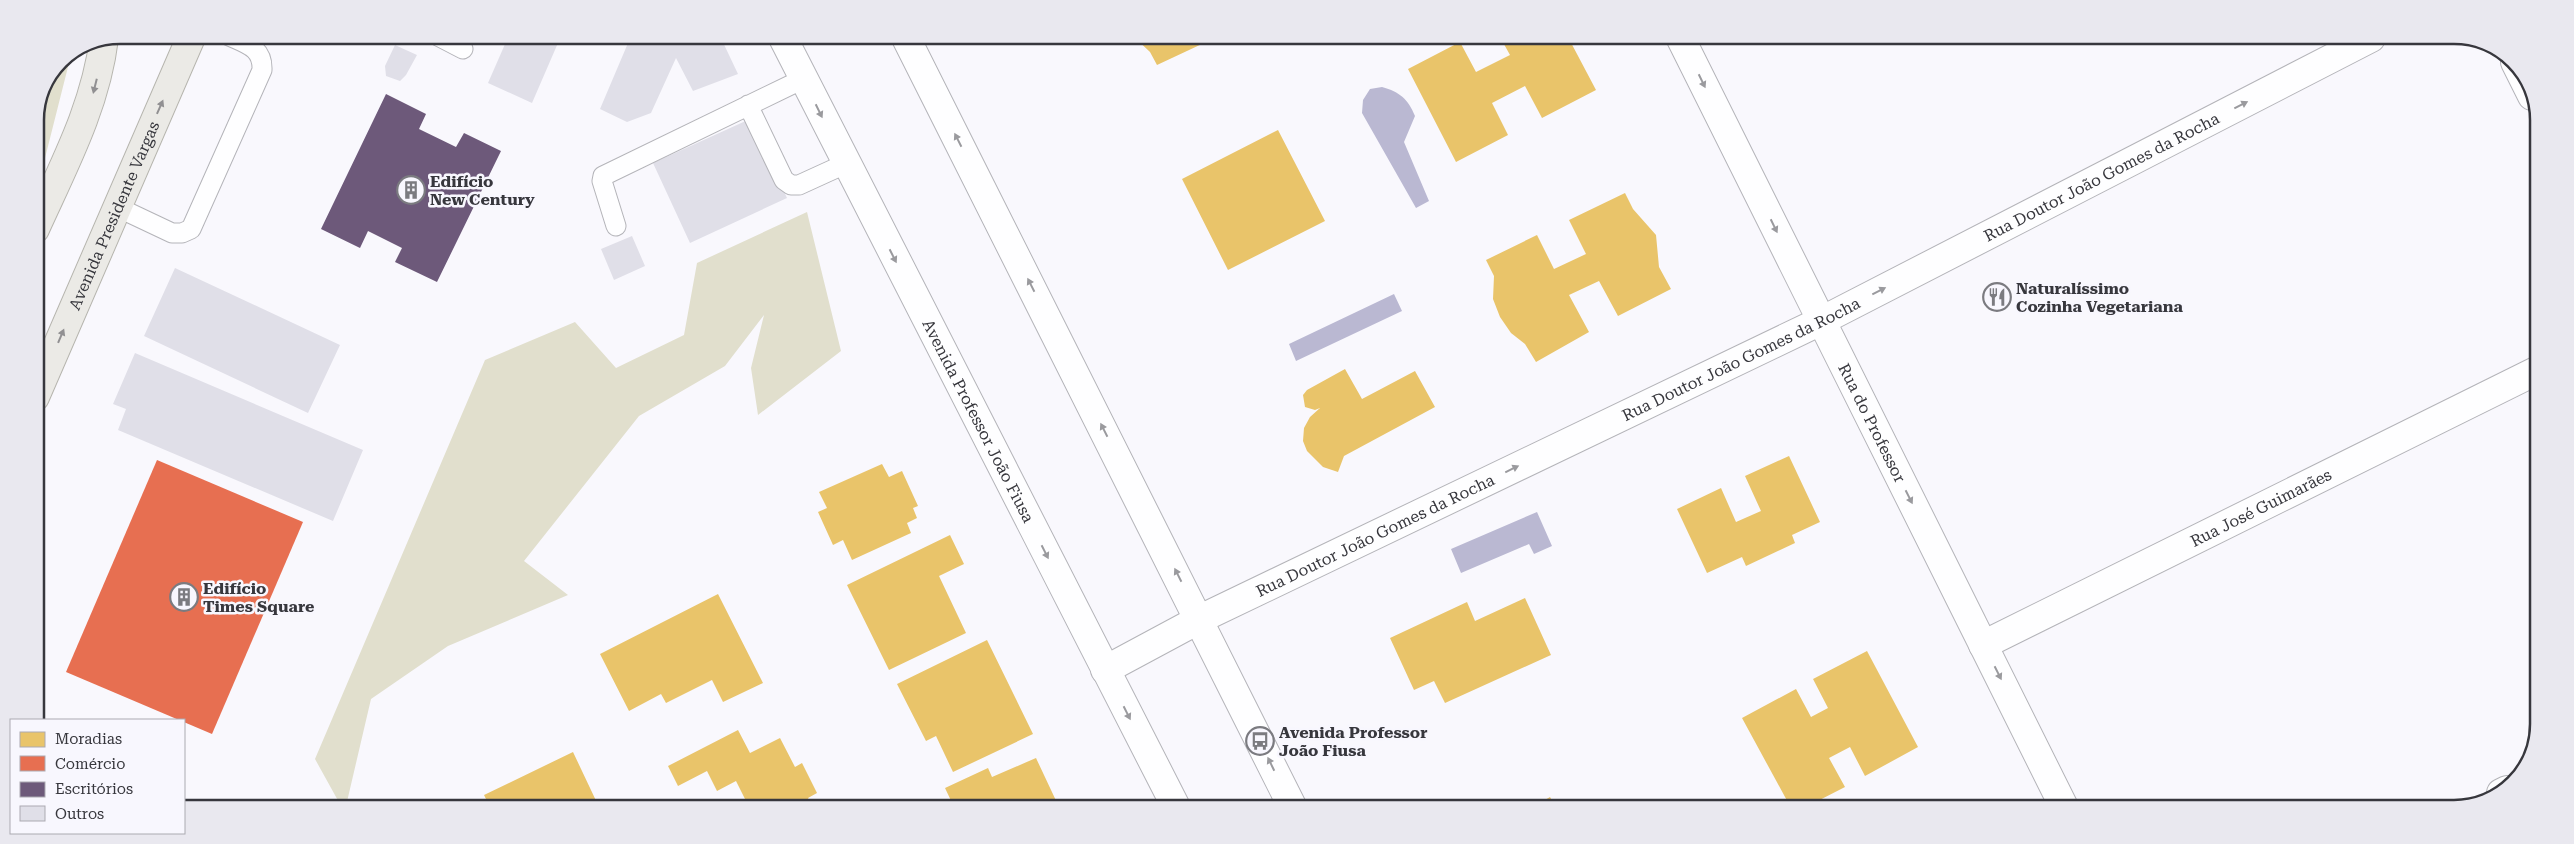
<svg xmlns="http://www.w3.org/2000/svg" width="2574" height="844" font-family="'Roboto Serif',serif">
  <style>
    .green { fill: #e1dfcd }
    .water { fill: #bab8d2 }
    .homes { fill: #e9c46a }
    .shops { fill: #e76f51 }
    .offices { fill: #6d597a }
    .building { fill: #e0dfe8 }
    .lines { fill: none; stroke-linecap: round; stroke-linejoin: round }
    .lane-casing { stroke: #b4b4b9; stroke-width: 21 }
    .street-casing { stroke: #b4b4b9; stroke-width: 30 }
    .secondary-casing { stroke: #b4b4b9; stroke-width: 30 }
    .primary-casing { stroke: #b6b5ae; stroke-width: 30 }
    .lane { stroke: #fefeff; stroke-width: 19 }
    .street { stroke: #fefeff; stroke-width: 28 }
    .secondary { stroke: #fefeff; stroke-width: 28 }
    .primary { stroke: #ebeae6; stroke-width: 28 }
    .oneway { fill: #9a9a9e }
    .oneway2 { fill: #919092 }
    .labels { text-anchor: middle; dominant-baseline: central; stroke-width: 5; stroke-linejoin: round; paint-order: stroke }
    .street-label { font-size: 16px; fill: #37373d; stroke: #f8f7fe }
    .poi-label { font-size: 16px; font-weight: bold; fill: #37373d; stroke: #f8f7fe; text-anchor: start }
    .rim { fill: none; stroke: #37373d; stroke-width: 2.5 }
  </style>
  <rect width="100%" height="100%" fill="#f9f8fd"/>
  <path class="green" d="M 71,55 L 44,162 L 35,183 C 35,135 26,85 71,55 Z
    M 807,212 L 841,351 L 758,415 L 751,368 L 764,315 L 725,366 L 639,416 L 524,561 L 568,595 L 448,646 L 371,699 L 346,806 L 341,806 L 315,759 L 485,360 L 575,322 L 616,368 L 684,335 L 697,263 Z"/>
  <path class="water" d="M 1382,87 C 1400,92 1408,99 1415,116 L 1404,142 L 1429,201 L 1416,208 L 1362,113 L 1363,100 L 1370,89 Z
    M 1394,294 L 1402,311 L 1296,361 L 1289,344 Z
    M 1537,512 L 1552,546 L 1534,554 L 1529,544 L 1461,573 L 1451,549 Z"/>
  <path class="homes" d="M 1133,36 L 1219,36 L 1157,65 L 1150,52 Z
    M 1500,37 L 1568,37 L 1596,90 L 1542,118 L 1525,86 L 1492,103 L 1508,135 L 1456,162 L 1408,69 L 1460,42 L 1476,72 L 1510,55 Z
    M 1278,130 L 1325,221 L 1228,270 L 1182,179 Z
    M 1625,193 L 1633,209 L 1656,235 L 1659,267 L 1671,289 L 1618,316 L 1599,281 L 1569,295 L 1589,332 L 1536,362 L 1525,344 L 1511,333 L 1500,317 L 1493,299 L 1494,276 L 1486,260 L 1537,235 L 1554,269 L 1586,254 L 1569,220 Z
    M 1345,369 L 1362,399 L 1415,371 L 1435,407 L 1344,456 L 1338,472 L 1323,467 L 1307,451 L 1303,441 L 1304,428 L 1310,417 L 1320,408 L 1315,410 L 1305,407 L 1303,395 L 1307,390 Z
    M 1789,456 L 1820,522 L 1792,535 L 1795,543 L 1746,566 L 1742,557 L 1707,573 L 1677,509 L 1721,488 L 1736,522 L 1761,511 L 1745,476 Z
    M 882,464 L 889,477 L 902,471 L 918,506 L 913,508 L 917,518 L 907,523 L 911,533 L 852,560 L 843,540 L 833,545 L 818,512 L 827,508 L 819,492 Z
    M 950,535 L 964,564 L 939,576 L 966,633 L 889,670 L 847,585 Z
    M 718,594 L 763,683 L 723,702 L 712,680 L 666,703 L 661,694 L 629,711 L 600,654 Z
    M 1525,598 L 1551,655 L 1445,703 L 1434,681 L 1414,690 L 1390,638 L 1467,602 L 1475,621 Z
    M 987,640 L 1033,734 L 953,772 L 936,736 L 926,741 L 897,684 Z
    M 1867,651 L 1918,747 L 1865,776 L 1850,747 L 1829,758 L 1845,787 L 1804,808 L 1791,808 L 1742,718 L 1796,689 L 1811,717 L 1828,708 L 1813,679 Z
    M 738,730 L 750,753 L 780,738 L 795,767 L 802,763 L 817,793 L 808,798 L 812,807 L 749,807 L 736,781 L 717,791 L 707,771 L 678,786 L 668,766 Z
    M 573,752 L 599,807 L 490,807 L 484,795 Z
    M 1036,758 L 1059,807 L 954,807 L 945,788 L 988,768 L 992,777 Z
    M 1550,797 L 1556,808 L 1531,808 Z"/>
  <path class="shops" d="M 157,460 L 303,522 L 212,734 L 66,672 Z"/>
  <path class="offices" d="M 386,94 L 426,114 L 419,129 L 456,147 L 464,133 L 501,151 L 437,282 L 395,262 L 402,248 L 368,231 L 360,248 L 321,229 Z"/>
  <path class="building" d="M 509,35 L 561,36 L 532,103 L 488,83 Z
    M 631,36 L 720,36 L 738,74 L 693,91 L 676,58 L 651,113 L 627,122 L 600,109 Z
    M 395,45 L 417,55 L 406,75 L 400,81 L 386,76 L 385,66 Z
    M 750,119 L 787,198 L 690,243 L 653,163 Z
    M 632,236 L 645,266 L 614,280 L 601,249 Z
    M 175,268 L 340,345 L 308,413 L 144,336 Z
    M 135,353 L 363,450 L 333,521 L 118,430 L 126,409 L 113,404 Z"/>
  <g class="lines">
    <defs>
      <path id="lane" d="M 436,35 L 463,49
        M 748,105 L 784,180 L 791,185 L 799,185 L 845,164
        M 117,207 L 172,233 L 182,233 L 191,229 L 262,70 C 263,47 246,44 227,35
        M 616,226 L 602,181 L 603,176 L 803,79"/>
      <g id="street">
        <path id="s1" d="M 1680,37 L 2065,809"/>
        <path d="M 2515,62 L 2532,96"/>
        <path id="s2" d="M 1983,645 L 2538,370"/>
        <path id="s3" d="M 1105,670 L 1200,619 L 1821,321 L 2371,38"/>
        <path d="M 2501,793 L 2507,790"/>
      </g>
      <g id="secondary">
        <path id="s4" d="M 782,36 L 1176,807"/>
        <path d="M 905,36 L 1293,808"/>
      </g>
      <g id="primary">
        <path d="M 35,229 C 63,167 96,106 104,38"/>
        <path id="s5" d="M 35,397 L 192,35"/>
      </g>
    </defs>
    <use href="#lane" class="lane-casing"/>
    <use href="#street" class="street-casing"/>
    <use href="#secondary" class="secondary-casing"/>
    <use href="#primary" class="primary-casing"/>
    <use href="#lane" class="lane"/>
    <use href="#street" class="street"/>
    <use href="#secondary" class="secondary"/>
    <use href="#primary" class="primary"/>
  </g>
  <defs><path id="oneway-solid" d="M-6-.8H1V-3.2L6.5 0L1 3.2V.8H-6Z" transform="scale(1.25)"/></defs>
  <g class="oneway">
    <use href="#oneway-solid" transform="translate(1702 81) rotate(64)"/>
    <use href="#oneway-solid" transform="translate(2241 105) rotate(-27)"/>
    <use href="#oneway-solid" transform="translate(819 111) rotate(64)"/>
    <use href="#oneway-solid" transform="translate(958 140) rotate(-117)"/>
    <use href="#oneway-solid" transform="translate(1774 226) rotate(64)"/>
    <use href="#oneway-solid" transform="translate(893 256) rotate(63)"/>
    <use href="#oneway-solid" transform="translate(1031 285) rotate(-117)"/>
    <use href="#oneway-solid" transform="translate(1879 291) rotate(-27)"/>
    <use href="#oneway-solid" transform="translate(1104 430) rotate(-117)"/>
    <use href="#oneway-solid" transform="translate(1512 469) rotate(-26)"/>
    <use href="#oneway-solid" transform="translate(1909 497) rotate(63)"/>
    <use href="#oneway-solid" transform="translate(1045 552) rotate(63)"/>
    <use href="#oneway-solid" transform="translate(1178 575) rotate(-117)"/>
    <use href="#oneway-solid" transform="translate(1998 673) rotate(63)"/>
    <use href="#oneway-solid" transform="translate(1127 713) rotate(63)"/>
    <use href="#oneway-solid" transform="translate(1271 764) rotate(-116)"/>
  </g>
  <g class="oneway2">
    <use href="#oneway-solid" transform="translate(95 86) rotate(104)"/>
    <use href="#oneway-solid" transform="translate(160 107) rotate(-66)"/>
    <use href="#oneway-solid" transform="translate(61 336) rotate(-67)"/>
  </g>
  <defs>
    <symbol id="building-ring" viewBox="-11 -11 22 22"><circle r="9.5" fill="#f8f7fe" stroke="#7b7b80" stroke-width="1.5"/><path d="M-4-6H4V6H1V3H-1V6H-4ZM-2.5-4.3h1.7v1.8h-1.7ZM.8-4.3h1.7v1.8H.8ZM-2.5-1h1.7V.8h-1.7ZM.8-1h1.7V.8H.8Z" fill="#7b7b80"/></symbol>
    <symbol id="restaurant-ring" viewBox="-11 -11 22 22"><circle r="9.5" fill="#f8f7fe" stroke="#7b7b80" stroke-width="1.5"/><path d="M-5-6h1v4h1v-4h1v4h1v-4h1v5L-1.5 .5V6h-2V.5L-5-1ZM5-6V6H3V1.5H1.5Q1.5-4 5-6Z" fill="#7b7b80"/></symbol>
    <symbol id="bus-ring" viewBox="-11 -11 22 22"><circle r="9.5" fill="#f8f7fe" stroke="#7b7b80" stroke-width="1.5"/><path d="M-5-6H5V4H4V6H2V4H-2V6H-4V4H-5ZM-3.5-4V0h7V-4ZM-3.5 1.2v1.5H-2V1.2ZM2 1.2v1.5H3.5V1.2Z" fill="#7b7b80"/></symbol>
  </defs>
  <g fill-rule="evenodd">
    <use href="#building-ring" x="395" y="174" width="32" height="32"/>
    <use href="#restaurant-ring" x="1981" y="281" width="32" height="32"/>
    <use href="#building-ring" x="168" y="581" width="32" height="32"/>
    <use href="#bus-ring" x="1244" y="725" width="32" height="32"/>
  </g>
  <g class="labels">
    <g class="street-label">
      <text stroke="none"><textPath href="#s3" startOffset="1112">Rua Doutor João Gomes da Rocha</textPath></text>
      <text stroke="none"><textPath href="#s5" startOffset="198">Avenida Presidente Vargas</textPath></text>
      <text stroke="none"><textPath href="#s3" startOffset="708">Rua Doutor João Gomes da Rocha</textPath></text>
      <text stroke="none"><textPath href="#s4" startOffset="432">Avenida Professor João Fiusa</textPath></text>
      <text stroke="none"><textPath href="#s1" startOffset="431">Rua do Professor</textPath></text>
      <text stroke="none"><textPath href="#s2" startOffset="310">Rua José Guimarães</textPath></text>
      <text stroke="none"><textPath href="#s3" startOffset="302">Rua Doutor João Gomes da Rocha</textPath></text>
    </g>
    <g class="poi-label">
      <text x="430" y="181">Edifício<tspan x="430" dy="18">New Century</tspan></text>
      <text x="2016" y="288">Naturalíssimo<tspan x="2016" dy="18">Cozinha Vegetariana</tspan></text>
      <text x="203" y="588">Edifício<tspan x="203" dy="18">Times Square</tspan></text>
      <text x="1279" y="732">Avenida Professor<tspan x="1279" dy="18">João Fiusa</tspan></text>
    </g>
  </g>
  <path d="M0 0H2574V844H0ZM120 44H2454A76 76 0 0 1 2530 120V724A76 76 0 0 1 2454 800H120A76 76 0 0 1 44 724V120A76 76 0 0 1 120 44Z" fill="#e9e8ef" fill-rule="evenodd"/>
  <path class="rim" d="M120 44H2454A76 76 0 0 1 2530 120V724A76 76 0 0 1 2454 800H120A76 76 0 0 1 44 724V120A76 76 0 0 1 120 44Z"/>
  <rect x="10" y="719" width="175" height="115" fill="#f8f7fe" stroke="#abaab1"/>
  <rect x="20" y="732" width="25" height="15" fill="#e9c46a" stroke="#abaab1"/>
  <text x="55" y="744" font-size="15" fill="#37373d">Moradias</text>
  <rect x="20" y="756" width="25" height="15" fill="#e76f51" stroke="#abaab1"/>
  <text x="55" y="769" font-size="15" fill="#37373d">Comércio</text>
  <rect x="20" y="782" width="25" height="15" fill="#6d597a" stroke="#abaab1"/>
  <text x="55" y="794" font-size="15" fill="#37373d">Escritórios</text>
  <rect x="20" y="806" width="25" height="15" fill="#e0dfe8" stroke="#abaab1"/>
  <text x="55" y="819" font-size="15" fill="#37373d">Outros</text>
</svg>
